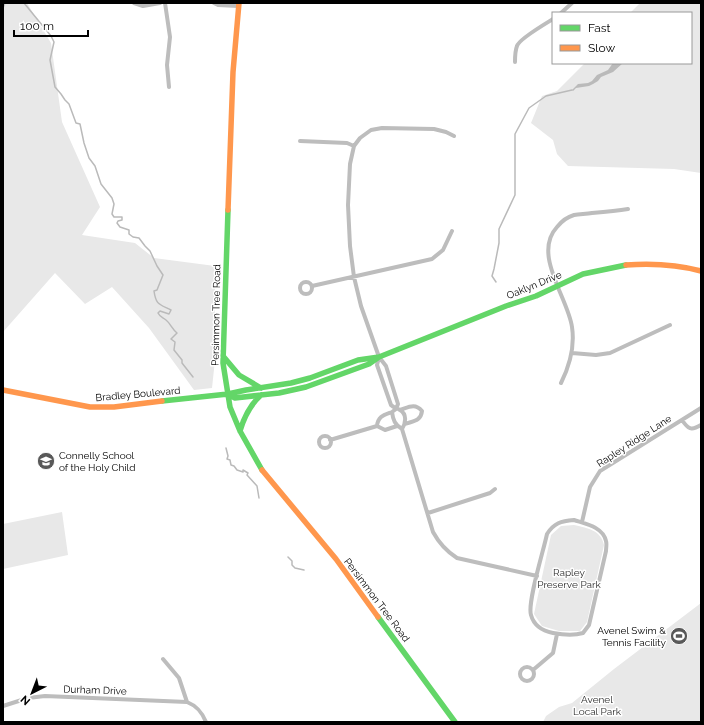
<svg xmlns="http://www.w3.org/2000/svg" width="704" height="725" font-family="Raleway,sans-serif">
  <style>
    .green { fill: #e8e8e8 }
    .water { fill: #bababa }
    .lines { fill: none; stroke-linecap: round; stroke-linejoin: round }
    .stream { stroke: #bababa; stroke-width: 1.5 }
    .street { stroke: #bdbdbd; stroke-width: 4 }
    .fast { stroke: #63d668; stroke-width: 5.5 }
    .slow { stroke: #ff974d; stroke-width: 5.5 }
    .labels { text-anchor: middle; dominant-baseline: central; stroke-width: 3; stroke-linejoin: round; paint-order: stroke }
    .street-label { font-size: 10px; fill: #000; stroke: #fff }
    .poi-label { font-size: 10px; fill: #000; stroke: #fff; text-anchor: start }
    .park-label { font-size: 10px; fill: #2c2c2c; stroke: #fff }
  </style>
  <rect width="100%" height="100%" fill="#fff"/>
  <path class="green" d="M 3,3 L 27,3 L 51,43 L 62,122 L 100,207 L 82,235 L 135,243 L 154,258 L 215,266 L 215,360 L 212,388 L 194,390 L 149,328 L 112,287 L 85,304 L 55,273 L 3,332 Z
    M 640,3 L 701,3 L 701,173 L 674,169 L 568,166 L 557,154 L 553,140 L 531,123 L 542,96 L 557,91 L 585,63 L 691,63 L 691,13 L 630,13 Z
    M 62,512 L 68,555 L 3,569 L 3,524 Z
    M 574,525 C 587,528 601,530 604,545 L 587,622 L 580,631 L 559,631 L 542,626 L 534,614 L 551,535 L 561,526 Z
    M 701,603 L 701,722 L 543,722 L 546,716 L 559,707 L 572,703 L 614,669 Z"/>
  <path class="water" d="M 613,63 L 623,63 L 613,72 L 601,77 L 598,81 L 593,84 L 589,86 L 576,88 L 573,91 L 572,90 L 578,84 L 588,83 L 592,81 L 597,75 L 608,70 Z"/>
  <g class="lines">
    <path class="stream" d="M 24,3 L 51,36 L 54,42 L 50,60 L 55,87 L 61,94 L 65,100 L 69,104 L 76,123 L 80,124 L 84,143 L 89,158 L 95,166 L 101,184 L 112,198 L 114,204 L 112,214 L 114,217 L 122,217 L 122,220 L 118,221 L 117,223 L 120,227 L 129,230 L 129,234 L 133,237 L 139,238 L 145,246 L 150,251 L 157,266 L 163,275 L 157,290 L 154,291 C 156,305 159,304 171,310 L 169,314 L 160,311 L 158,313 C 160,317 162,317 166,320 C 170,323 172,329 177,333 L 171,339 L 175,342 L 174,350 L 182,360 L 182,363 L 193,377
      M 3,8 L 5,3
      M 496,282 L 492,276 L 494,269 L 499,243 L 499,229 L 515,195 L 515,134 L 529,108 L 546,96 L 572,90
      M 226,448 L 228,456 L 227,459 L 230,460 L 231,465 L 234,466 L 237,470 L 243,472 L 243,470 L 248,473 L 247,475 L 257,486 L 259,498
      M 288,557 L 292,561 L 292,565 L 295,568 L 304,570"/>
    <path class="street" d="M 134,3 L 143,6 L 160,3
      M 165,3 L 170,37 L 167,65 L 169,87
      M 214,3 L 218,5 L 238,6
      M 561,13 L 572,3
      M 515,62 C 515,57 515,51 517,46 C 519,39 545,24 553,19
      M 300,141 L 347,143 L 354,146
      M300 288a6 6 0 1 1 12 0a6 6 0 1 1-12 0Z
      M 312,286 L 432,259 L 443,250 L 452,231
      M 572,353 L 596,355 L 610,353 L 670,325
      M 379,357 L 377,365 L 391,405 C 394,408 397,408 400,410 C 407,414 406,423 402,429 L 433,532 C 439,543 446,551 457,558 L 537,576
      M 561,383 C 570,365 575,347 572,327 C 568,298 532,254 557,227 C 561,222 567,217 574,215 C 580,214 586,214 592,213 C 604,212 616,211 628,209
      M 400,410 C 409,407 415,403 422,411 C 421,421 413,421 405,424
      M 682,420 C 688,429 691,431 701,425
      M 377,426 C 378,416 384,415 392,412
      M 377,426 L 385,430 L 397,426
      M 402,429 C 395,425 393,420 392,412 L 396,409 L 398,404 L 386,366 L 379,357 L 361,306 L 354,277 L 350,246 L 348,205 L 350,164 L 354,146 L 360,138 L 371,130 L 382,128 L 434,129 L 446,132 L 454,136
      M319 442a6 6 0 1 1 12 0a6 6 0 1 1-12 0Z
      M 330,440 L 377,426
      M 428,513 L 490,493 L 495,489
      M 574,520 C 586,524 603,527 606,541 C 607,544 606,548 606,551 L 589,625 L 583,633 C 573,636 564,635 553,633 C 543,631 534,626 531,615 C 527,603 544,549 547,534 C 554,523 561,521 574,520 Z
      M 582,522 L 590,487 L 600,471 L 701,408
      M 163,659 L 179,678 L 187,702 C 197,706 202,712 206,722
      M520 674a7 7 0 1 1 14 0a7 7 0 1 1-14 0Z
      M 533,670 L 553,653 L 557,634
      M 3,706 L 28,698 L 45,696 L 187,702"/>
    <path class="fast" d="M 228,210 L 223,363 L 230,407 L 240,431 L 262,470
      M 223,356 L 239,375 L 261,388
      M 228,394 L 235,398 L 279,393 L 306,387 L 369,364 L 379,357 L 506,306 L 536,296 L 583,274 L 626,265
      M 162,401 L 228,394 L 246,390 L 291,383 L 310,378 L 358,360 L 379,357
      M 240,431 C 244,417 250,405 261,395
      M 378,617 L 455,722"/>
    <path class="slow" d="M 228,210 L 233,72 L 239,3
      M 626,265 C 653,263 675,264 701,271
      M 3,390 L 90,407 L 114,407 L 162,401
      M 262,470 L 336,559 L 378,617"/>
  </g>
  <defs>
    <symbol id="school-disc" viewBox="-11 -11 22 22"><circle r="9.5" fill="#595959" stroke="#fff"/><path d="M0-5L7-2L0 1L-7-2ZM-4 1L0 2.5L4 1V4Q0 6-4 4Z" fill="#fff"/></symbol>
    <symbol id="stadium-disc" viewBox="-11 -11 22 22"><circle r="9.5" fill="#595959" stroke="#fff"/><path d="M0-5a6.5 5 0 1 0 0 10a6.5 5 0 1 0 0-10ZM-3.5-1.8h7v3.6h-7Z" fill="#fff"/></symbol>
  </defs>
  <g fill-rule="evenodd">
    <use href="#school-disc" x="36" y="451" width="20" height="20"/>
    <use href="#stadium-disc" x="669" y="626" width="20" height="20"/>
  </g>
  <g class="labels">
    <g class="street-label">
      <text transform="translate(534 285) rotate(-22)">Oaklyn Drive</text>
      <text transform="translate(216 315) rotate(-89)">Persimmon Tree Road</text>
      <text transform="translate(138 394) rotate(-5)">Bradley Boulevard</text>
      <text transform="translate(634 441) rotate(-33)">Rapley Ridge Lane</text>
      <text transform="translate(377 600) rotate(53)">Persimmon Tree Road</text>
      <text transform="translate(95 690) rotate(2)">Durham Drive</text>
    </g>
    <g class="poi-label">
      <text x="59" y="455">Connelly School<tspan x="59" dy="12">of the Holy Child</tspan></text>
      <text x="666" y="630" text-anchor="end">Avenel Swim &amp;<tspan x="666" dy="12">Tennis Facility</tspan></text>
    </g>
    <g class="park-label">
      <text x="569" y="572">Rapley<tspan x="569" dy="12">Preserve Park</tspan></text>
      <text x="597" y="699">Avenel<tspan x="597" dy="12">Local Park</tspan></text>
    </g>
  </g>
  <rect width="704" height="725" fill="none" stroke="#000000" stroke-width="8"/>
  <rect x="552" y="12" width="140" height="52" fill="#ffffff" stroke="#999999"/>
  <rect x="560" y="25" width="20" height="6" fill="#63d668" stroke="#999999"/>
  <text x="588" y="32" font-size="12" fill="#000000">Fast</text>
  <rect x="560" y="45" width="20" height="6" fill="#ff974d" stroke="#999999"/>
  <text x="588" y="52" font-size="12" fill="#000000">Slow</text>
  <g transform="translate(32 693) rotate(222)" stroke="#ffffff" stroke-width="3" paint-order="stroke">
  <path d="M0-3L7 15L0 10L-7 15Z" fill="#000000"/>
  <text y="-6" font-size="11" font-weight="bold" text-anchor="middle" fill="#000000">N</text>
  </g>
  <path d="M14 30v6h74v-6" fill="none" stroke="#000000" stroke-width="2"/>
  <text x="20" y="30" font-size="12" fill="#000000" stroke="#ffffff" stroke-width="3" paint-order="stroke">100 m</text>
</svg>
